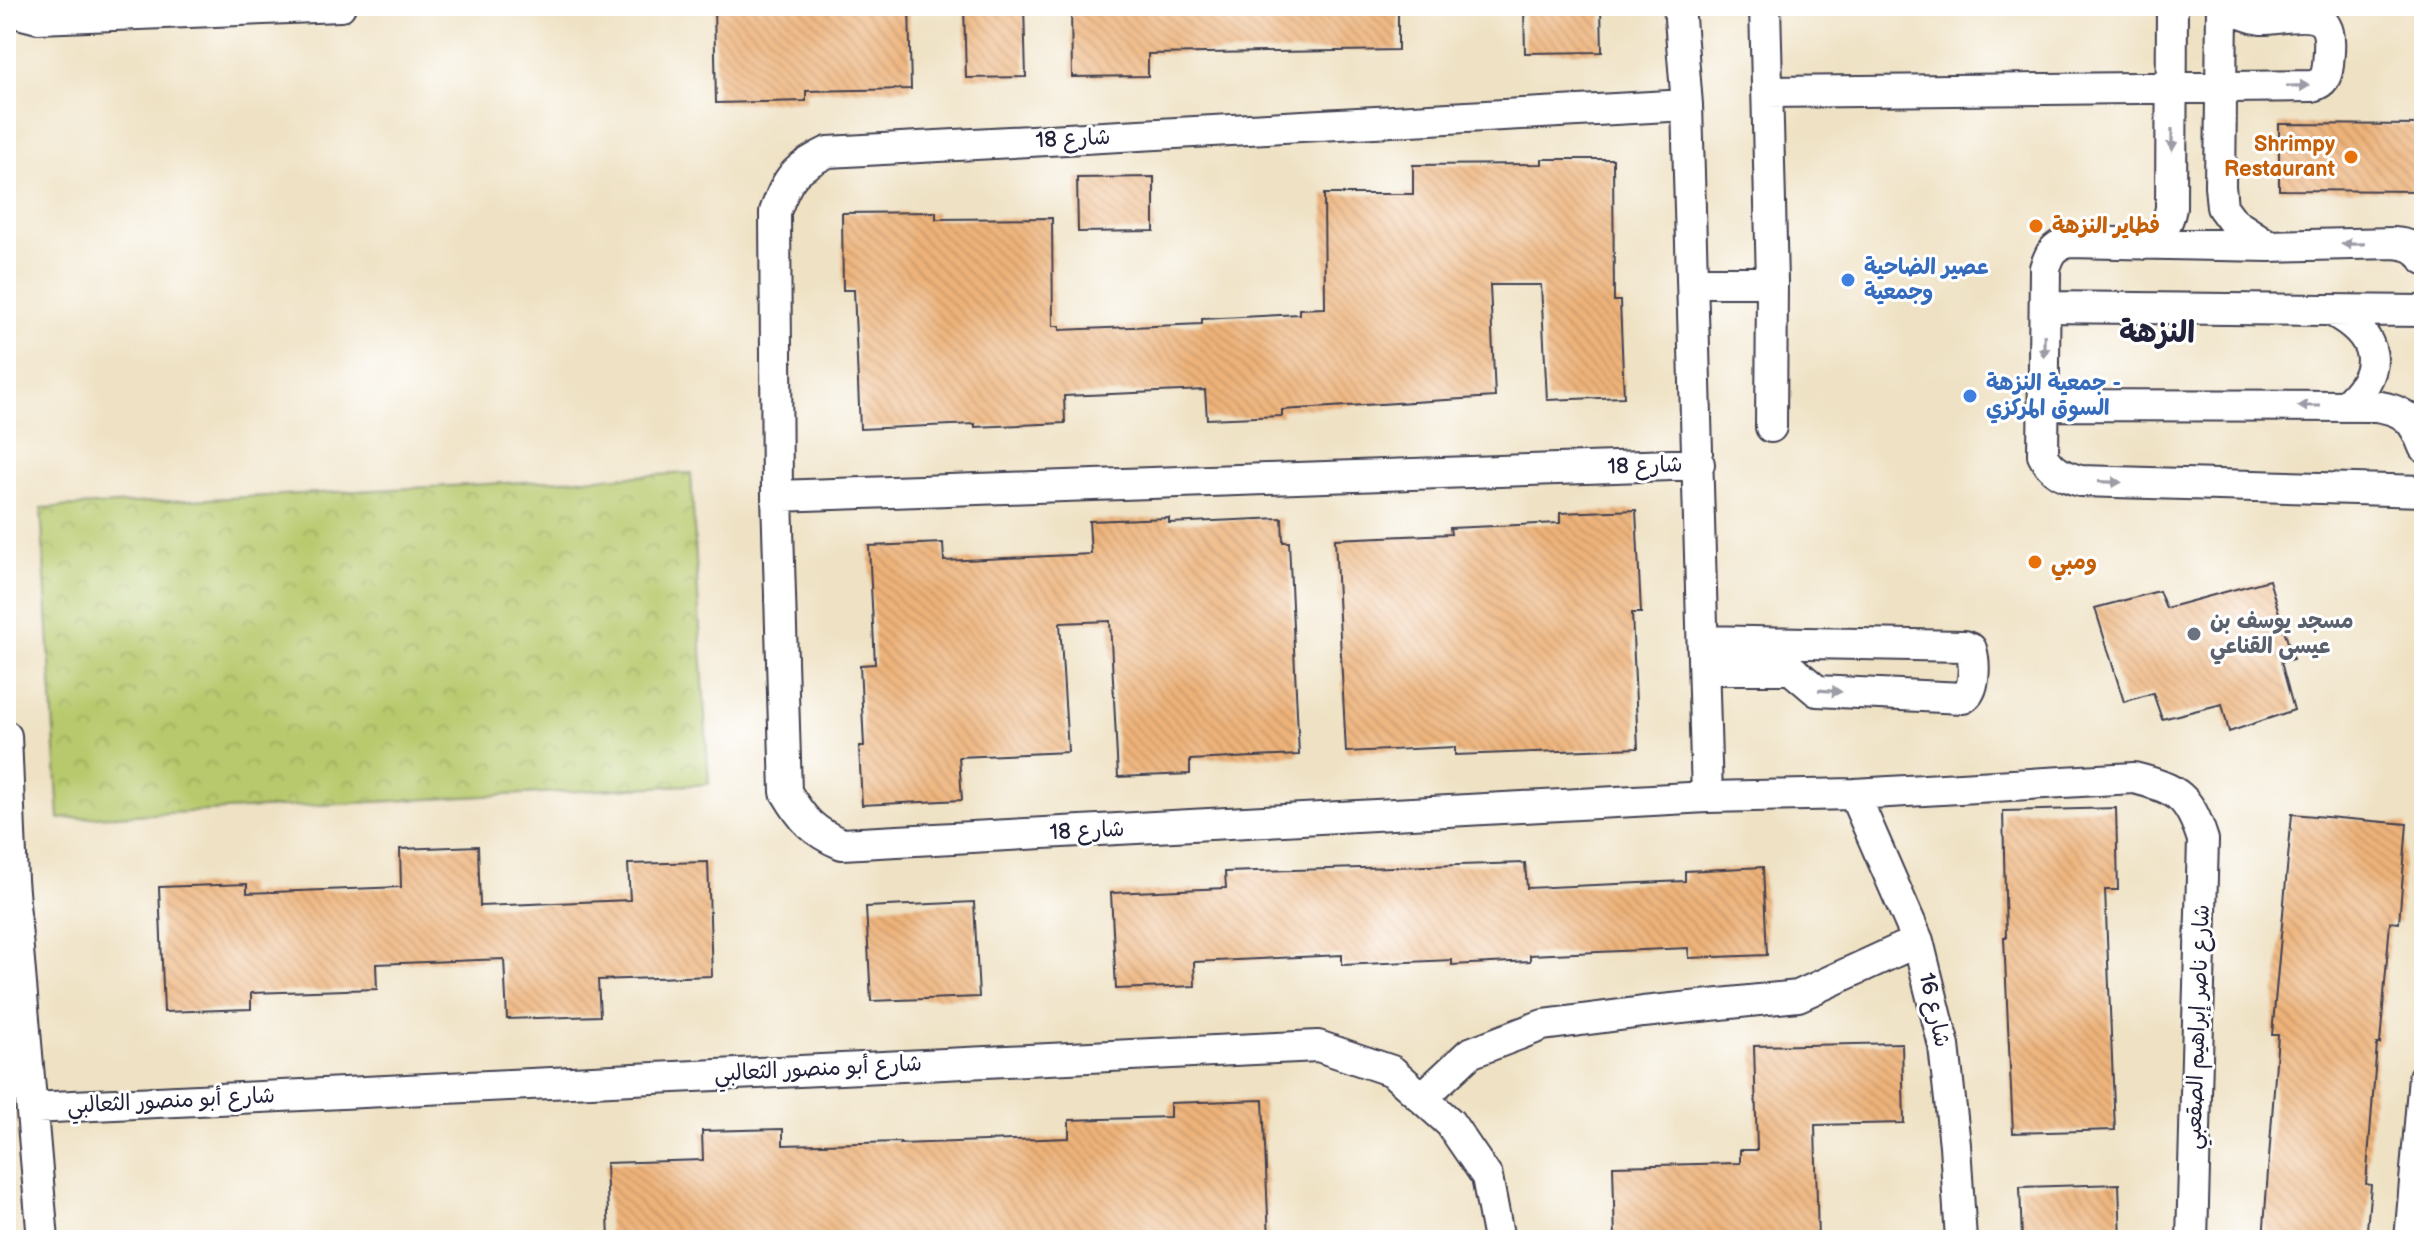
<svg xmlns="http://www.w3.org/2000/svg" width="2430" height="1246" font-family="'Balsamiq Sans','Playpen Sans Arabic',sans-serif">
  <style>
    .park { fill: url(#park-crowns); stroke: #6c7654; stroke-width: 2 }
    .building { fill: url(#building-back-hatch) }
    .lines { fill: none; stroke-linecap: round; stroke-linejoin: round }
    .minor-casing { stroke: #413f50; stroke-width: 34 }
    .minor { stroke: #fff; stroke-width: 30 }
    .oneway { fill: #9c9ca7 }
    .food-dot { fill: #e8710a; stroke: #fff; stroke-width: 3 }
    .shop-dot { fill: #3f7fe0; stroke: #fff; stroke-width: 3 }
    .worship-dot { fill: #6b7280; stroke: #fff; stroke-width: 3 }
    .labels { text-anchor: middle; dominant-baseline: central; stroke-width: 6; stroke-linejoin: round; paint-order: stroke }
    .street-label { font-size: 22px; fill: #22223b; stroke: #fff }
    .food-label { font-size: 22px; font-weight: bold; fill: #c56008; stroke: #fff; text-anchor: start }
    .shop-label { font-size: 22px; font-weight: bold; fill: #366cbe; stroke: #fff; text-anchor: start }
    .worship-label { font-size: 22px; font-weight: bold; fill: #5b616d; stroke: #fff; text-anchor: start }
    .district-label { font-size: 30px; font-weight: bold; fill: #22223b; stroke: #fff }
  </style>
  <defs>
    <pattern id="park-crowns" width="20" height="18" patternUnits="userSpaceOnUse" patternTransform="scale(2)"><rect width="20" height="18" fill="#b7c96c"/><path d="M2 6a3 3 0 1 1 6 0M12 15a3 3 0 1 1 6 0" fill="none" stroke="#9dac5e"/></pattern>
    <pattern id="building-back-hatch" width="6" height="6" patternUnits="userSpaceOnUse" patternTransform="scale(2)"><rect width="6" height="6" fill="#edb279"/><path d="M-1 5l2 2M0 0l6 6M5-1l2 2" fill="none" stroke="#cb996a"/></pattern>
  </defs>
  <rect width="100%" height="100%" fill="#fff"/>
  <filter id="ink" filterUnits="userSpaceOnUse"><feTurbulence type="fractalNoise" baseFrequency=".0125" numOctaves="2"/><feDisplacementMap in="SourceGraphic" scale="16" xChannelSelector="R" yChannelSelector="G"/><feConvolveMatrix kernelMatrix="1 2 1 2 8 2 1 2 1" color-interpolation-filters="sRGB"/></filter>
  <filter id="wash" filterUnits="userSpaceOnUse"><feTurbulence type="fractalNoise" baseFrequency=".006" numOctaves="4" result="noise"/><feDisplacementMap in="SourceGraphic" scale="32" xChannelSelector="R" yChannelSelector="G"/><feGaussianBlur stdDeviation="1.8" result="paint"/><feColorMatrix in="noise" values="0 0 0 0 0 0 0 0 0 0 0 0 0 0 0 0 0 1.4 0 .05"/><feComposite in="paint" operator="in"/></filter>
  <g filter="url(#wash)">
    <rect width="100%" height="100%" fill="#efe2c4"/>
    <path class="park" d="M 691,473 L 709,784 L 59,819 L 41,508 Z"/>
    <g id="blocks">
      <path class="building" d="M 714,6 L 909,6 L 911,89 L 806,91 L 806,101 L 716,103 Z
        M 964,6 L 1024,6 L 1026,77 L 966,78 Z
        M 1071,6 L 1398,6 L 1398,50 L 1148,54 L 1148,76 L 1072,77 Z
        M 1524,6 L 1601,6 L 1602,52 L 1525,53 Z
        M 2279,124 L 2424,125 L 2424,191 L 2279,190 Z
        M 1542,159 L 1613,159 L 1614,301 L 1620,301 L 1624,397 L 1547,400 L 1541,285 L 1490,285 L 1495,397 L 1282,410 L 1282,416 L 1207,419 L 1205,390 L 1064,396 L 1065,423 L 975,427 L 975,424 L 860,429 L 854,290 L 843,290 L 842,213 L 936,212 L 936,219 L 1052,218 L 1053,326 L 1060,326 L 1060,330 L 1202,324 L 1202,319 L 1299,314 L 1299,309 L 1325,308 L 1324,194 L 1413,194 L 1413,165 L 1542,164 Z
        M 1154,177 L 1154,231 L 1078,232 L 1077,178 Z
        M 1636,510 L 1641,613 L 1632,613 L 1638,748 L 1455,755 L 1455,747 L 1346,752 L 1335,539 L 1451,534 L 1450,528 L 1560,523 L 1560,513 Z
        M 1169,518 L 1169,523 L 1282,518 L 1283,542 L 1289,542 L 1299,755 L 1190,760 L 1190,774 L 1118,777 L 1110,621 L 1060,623 L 1068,752 L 959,757 L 962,800 L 862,805 L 859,746 L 864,746 L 860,665 L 875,664 L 869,546 L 943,543 L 944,561 L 1091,554 L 1089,521 Z
        M 2269,580 L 2293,659 L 2281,662 L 2294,710 L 2229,732 L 2222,704 L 2162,719 L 2153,693 L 2124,702 L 2095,608 L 2159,591 L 2166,608 Z
        M 2116,808 L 2118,890 L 2105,890 L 2115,1130 L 2013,1133 L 2004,938 L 2006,938 L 2003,811 Z
        M 2292,814 L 2407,824 L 2399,923 L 2390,922 L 2380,1044 L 2377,1044 L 2366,1184 L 2371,1185 L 2366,1240 L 2263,1240 L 2278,1035 L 2272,1035 Z
        M 478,846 L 480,906 L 630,900 L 628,864 L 708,862 L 712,976 L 598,980 L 600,1016 L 507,1019 L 504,959 L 376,964 L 377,989 L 251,993 L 251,1009 L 164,1012 L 159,887 L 247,884 L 247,893 L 401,887 L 400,849 Z
        M 1525,863 L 1527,888 L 1685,881 L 1685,871 L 1763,867 L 1767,955 L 1689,958 L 1688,948 L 1530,955 L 1530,961 L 1452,965 L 1452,960 L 1342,965 L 1342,955 L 1194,962 L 1195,986 L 1116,989 L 1111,893 L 1226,888 L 1225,872 Z
        M 974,902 L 979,997 L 871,1001 L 866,907 Z
        M 1902,1043 L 1904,1123 L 1815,1125 L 1818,1240 L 1615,1240 L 1613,1166 L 1740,1163 L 1740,1150 L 1757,1150 L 1754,1046 Z
        M 1263,1100 L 1269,1240 L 609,1240 L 606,1163 L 703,1160 L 702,1131 L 783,1129 L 783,1145 L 900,1142 L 900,1144 L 1069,1138 L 1069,1120 L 1170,1117 L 1170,1103 Z
        M 2119,1184 L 2121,1240 L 2022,1240 L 2020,1187 Z"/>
    </g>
  </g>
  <g filter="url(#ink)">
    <use href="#blocks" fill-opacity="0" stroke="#413f50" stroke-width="2"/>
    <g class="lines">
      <defs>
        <path id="minor" d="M 1679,6 L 1687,105 L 1707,797
          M 1765,6 L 1772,282 L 1771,427
          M 2222,6 L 2220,186 L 2222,207 L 2234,223 L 2269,246
          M 6,10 L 38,18 L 340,6
          M 1767,92 L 2312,86 C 2324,83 2327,76 2328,64 C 2329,53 2331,36 2326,27 C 2316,7 2279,20 2261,19 C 2249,17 2238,12 2227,6
          M 1687,105 L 828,152 C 793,169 788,177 775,212 L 777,496 L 786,792 C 802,819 813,832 842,844 L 1707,797 L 1854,794 L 2134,778 C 2178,789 2189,796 2203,840 L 2192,1240
          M 2145,244 C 2160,234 2168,225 2171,208 L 2172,6
          M 2424,259 C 2418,247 2407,244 2394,243 L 2269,246 L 2068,242 C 2053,247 2050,253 2045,268 L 2043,455 C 2051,471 2063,476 2080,481 L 2424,491
          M 1693,282 L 1772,282
          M 2045,307 L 2424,311
          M 2332,311 C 2379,336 2386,370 2345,406
          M 2044,405 L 2375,406 C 2405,410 2414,420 2424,447
          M 777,496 L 1699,464
          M 1703,641 L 1964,646 L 1971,649 C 1975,662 1976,691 1963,698 L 1817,691 L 1791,669 L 1704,669
          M 6,736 L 12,880 L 43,1240
          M 1854,794 L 1918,941 L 1944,1046 L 1955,1145 L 1961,1240
          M 1422,1098 L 1470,1053 L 1543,1025 L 1643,1012 L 1798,996 L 1918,941
          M 32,1108 L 1318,1046 L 1392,1071 L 1450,1123 L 1487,1177 L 1499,1240
          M 2410,1240 L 2424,1077"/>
      </defs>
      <use href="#minor" class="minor-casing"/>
      <use href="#minor" class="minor"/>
    </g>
    <defs><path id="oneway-solid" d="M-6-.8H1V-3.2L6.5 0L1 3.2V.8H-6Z" transform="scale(2)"/></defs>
    <g class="oneway">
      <use href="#oneway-solid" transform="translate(2298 86) rotate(-1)"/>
      <use href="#oneway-solid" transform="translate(2172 140) rotate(90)"/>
      <use href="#oneway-solid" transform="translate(2353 244) rotate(179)"/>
      <use href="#oneway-solid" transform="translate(2044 346) rotate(91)"/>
      <use href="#oneway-solid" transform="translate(2309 406) rotate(-180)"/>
      <use href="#oneway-solid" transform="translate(2110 482) rotate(2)"/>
      <use href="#oneway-solid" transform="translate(1830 691) rotate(4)"/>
    </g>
  </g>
  <g class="food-dot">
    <circle cx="2351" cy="157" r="8"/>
    <circle cx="2036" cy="226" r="8"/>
    <circle cx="2035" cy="562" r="8"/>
  </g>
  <g class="shop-dot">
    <circle cx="1848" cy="280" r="8"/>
    <circle cx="1970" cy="396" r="8"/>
  </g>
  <circle class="worship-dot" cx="2194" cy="634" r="8"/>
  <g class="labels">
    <g class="street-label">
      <text transform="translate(1073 139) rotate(-3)">شارع 18</text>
      <text transform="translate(1645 466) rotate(-2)">شارع 18</text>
      <text transform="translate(1087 831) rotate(-3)">شارع 18</text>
      <text transform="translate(1934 1010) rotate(77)">شارع 16</text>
      <text transform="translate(2198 1027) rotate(-88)">شارع ناصر إبراهيم الصقعبي</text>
      <text transform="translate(818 1069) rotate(-3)">شارع أبو منصور الثعالبي</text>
      <text transform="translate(171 1101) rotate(-3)">شارع أبو منصور الثعالبي</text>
    </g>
    <g class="food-label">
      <text x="2335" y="144" text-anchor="end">Shrimpy<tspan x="2335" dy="25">Restaurant</tspan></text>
      <text x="2052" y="226">فطاير النزهة</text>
      <text x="2051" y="562">ومبي</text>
    </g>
    <g class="shop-label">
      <text x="1864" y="267">عصير الضاحية<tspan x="1864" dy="25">وجمعية</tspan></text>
      <text x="1986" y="383">جمعية النزهة -<tspan x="1986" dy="25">السوق المركزي</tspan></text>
    </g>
    <g class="worship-label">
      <text x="2210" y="621">مسجد يوسف بن<tspan x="2210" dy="25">عيسى القناعي</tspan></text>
    </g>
    <g class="district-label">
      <text x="2157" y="333">النزهة</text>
    </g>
  </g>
  <rect width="2430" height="1246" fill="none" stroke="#fff" stroke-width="32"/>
</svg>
